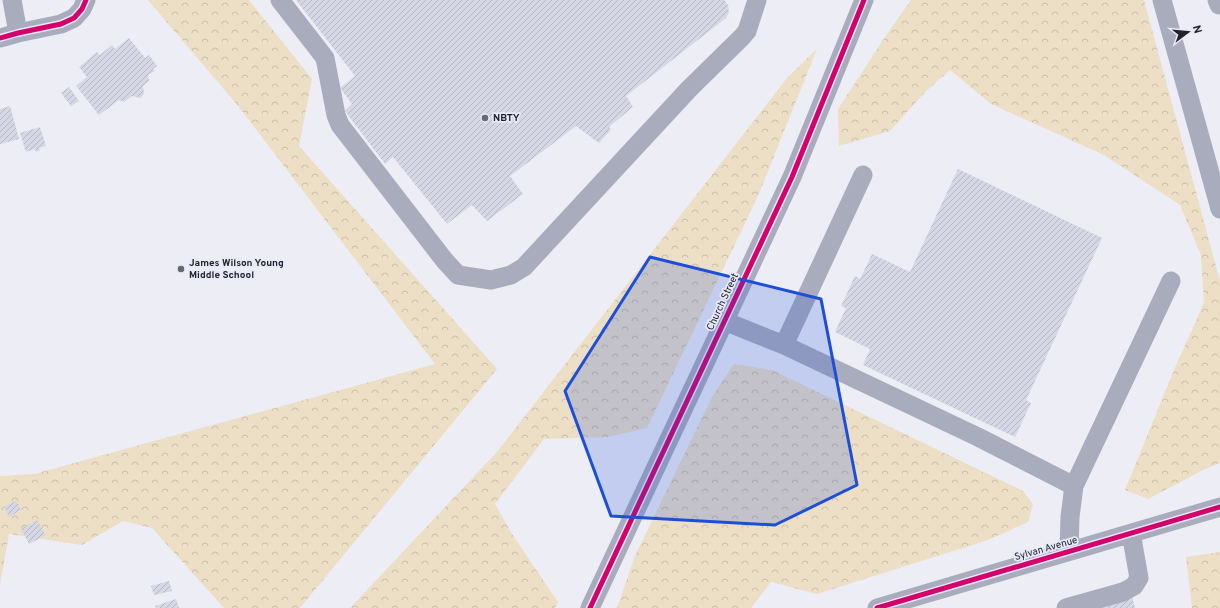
<svg xmlns="http://www.w3.org/2000/svg" width="1220" height="608" font-family="Overpass,sans-serif">
  <style>
    .forest { fill: url(#forest-crowns) }
    .building { fill: url(#building-hatch) }
    .lines { fill: none; stroke-linecap: round; stroke-linejoin: round }
    .minor { stroke: #a9acbc; stroke-width: 19 }
    .cycleway-casing { stroke: #e8eaf9; stroke-width: 8 }
    .cycleway { stroke: #d6006c; stroke-width: 5 }
    .marked { fill: #1d4ed8; fill-opacity: 0.2; stroke: #1d4ed8; stroke-width: 3; stroke-linejoin: round }
    .poi-dot { fill: #68696f; stroke: #e8eaf9; stroke-width: 1.5 }
    .labels { text-anchor: middle; dominant-baseline: central; stroke-width: 3.5; stroke-linejoin: round; paint-order: stroke }
    .poi-label { font-size: 10px; font-weight: bold; fill: #212227; stroke: #e8eaf9; text-anchor: start }
    .street-label { font-size: 10px; fill: #212227; stroke: #e8eaf9 }
  </style>
  <defs>
    <pattern id="forest-crowns" width="20" height="18" patternUnits="userSpaceOnUse"><rect width="20" height="18" fill="#eddfc6"/><path d="M2 6a3 3 0 1 1 6 0M12 15a3 3 0 1 1 6 0" fill="none" stroke="#cbbfaa"/></pattern>
    <pattern id="building-hatch" width="6" height="6" patternUnits="userSpaceOnUse"><rect width="6" height="6" fill="#d6d7e4"/><path d="M-1 1l2-2M0 6l6-6M5 7l2-2" fill="none" stroke="#b7b8c4"/></pattern>
  </defs>
  <rect width="100%" height="100%" fill="#ecedf5"/>
  <path class="forest" d="M 148,0 L 249,0 L 312,79 L 299,146 L 497,369 L 300,608 L 224,608 L 152,528 L 123,521 L 82,545 L 9,534 L 0,585 L 0,476 L 34,474 L 435,364 L 239,107 Z
    M 911,0 L 1144,0 L 1220,281 L 1220,463 L 1203,470 L 1148,499 L 1125,490 L 1174,370 L 1204,303 L 1201,255 L 1180,205 L 1104,155 L 991,104 L 950,70 L 925,92 L 890,131 L 839,146 L 838,109 L 885,37 Z
    M 817,49 L 758,196 L 647,428 L 608,437 L 544,439 L 495,504 L 512,534 L 558,602 L 555,608 L 350,608 L 497,452 L 787,78 Z
    M 734,364 L 772,370 L 1023,491 L 1033,504 L 1028,522 L 988,540 L 817,594 L 771,582 L 751,608 L 617,608 L 635,556 L 712,397 Z
    M 1220,552 L 1220,608 L 1192,608 L 1186,557 Z"/>
  <path class="building" d="M 296,0 L 724,0 L 728,5 L 729,12 L 726,18 L 626,96 L 633,107 L 610,126 L 610,131 L 599,143 L 576,126 L 510,176 L 523,194 L 487,221 L 472,205 L 447,224 L 393,157 L 385,164 L 345,111 L 352,104 L 340,88 L 355,76 Z
    M 129,38 L 145,58 L 149,55 L 157,66 L 153,69 L 155,71 L 148,75 L 149,81 L 143,86 L 144,94 L 140,98 L 132,96 L 124,102 L 119,100 L 99,115 L 76,86 L 87,77 L 79,67 L 97,52 L 100,55 L 112,45 L 115,49 Z
    M 69,87 L 79,101 L 71,106 L 61,93 Z
    M 10,106 L 19,139 L 0,144 L 0,109 Z
    M 40,127 L 46,146 L 39,148 L 40,150 L 36,152 L 35,149 L 26,152 L 20,133 Z
    M 958,169 L 1102,238 L 1026,400 L 1031,403 L 1015,437 L 863,365 L 870,349 L 835,332 L 846,308 L 841,306 L 855,276 L 860,279 L 872,254 L 910,272 Z
    M 16,501 L 21,510 L 9,517 L 4,507 Z
    M 37,520 L 46,535 L 29,544 L 21,529 Z
    M 169,581 L 172,591 L 154,595 L 151,586 Z
    M 1132,596 L 1135,608 L 1092,608 Z
    M 176,599 L 179,608 L 156,608 L 155,606 Z"/>
  <g class="lines">
    <path class="minor" d="M 12,0 L 18,33
      M 280,0 L 325,58 L 336,115 L 340,125 L 445,261 L 458,275 L 491,280 L 511,275 L 524,267 L 689,89 L 742,37 L 747,31 L 757,0
      M 1162,0 L 1220,209
      M 1217,0 L 1219,5 L 1220,4
      M 0,38 L 18,33 L 61,24 L 74,18 L 82,9 L 86,0
      M 724,321 L 784,345 L 978,437 L 1074,486 L 1070,517 L 1069,551
      M 784,345 L 863,175
      M 1074,486 L 1171,281
      M 590,608 L 792,177 L 864,0
      M 877,608 L 1220,507
      M 1066,608 L 1123,592 L 1134,586 L 1139,578 L 1131,533"/>
    <defs>
      <path id="cycleway" d="M 0,38 L 18,33 L 61,24 L 74,18 L 82,9 L 86,0
        M 590,608 L 792,177 L 864,0
        M 877,608 L 1220,507"/>
    </defs>
    <use href="#cycleway" class="cycleway-casing"/>
    <use href="#cycleway" class="cycleway"/>
  </g>
  <path class="marked" d="M 650,257 L 821,299 L 857,485 L 775,525 L 611,516 L 565,391 Z"/>
  <g class="poi-dot">
    <circle cx="485" cy="118" r="4"/>
    <circle cx="181" cy="269" r="4"/>
  </g>
  <g class="labels">
    <g class="poi-label">
      <text x="493" y="118">NBTY</text>
      <text x="189" y="263">James Wilson Young<tspan x="189" dy="12">Middle School</tspan></text>
    </g>
    <g class="street-label">
      <text transform="translate(723 302) rotate(-65)">Church Street</text>
      <text transform="translate(1046 549) rotate(-16)">Sylvan Avenue</text>
    </g>
  </g>
  <g transform="translate(1188 32) rotate(74)" stroke="#e8eaf9" stroke-width="3" paint-order="stroke">
  <path d="M0-3L7 15L0 10L-7 15Z" fill="#212227"/>
  <text y="-6" font-size="11" font-weight="bold" text-anchor="middle" fill="#212227">N</text>
  </g>
</svg>
